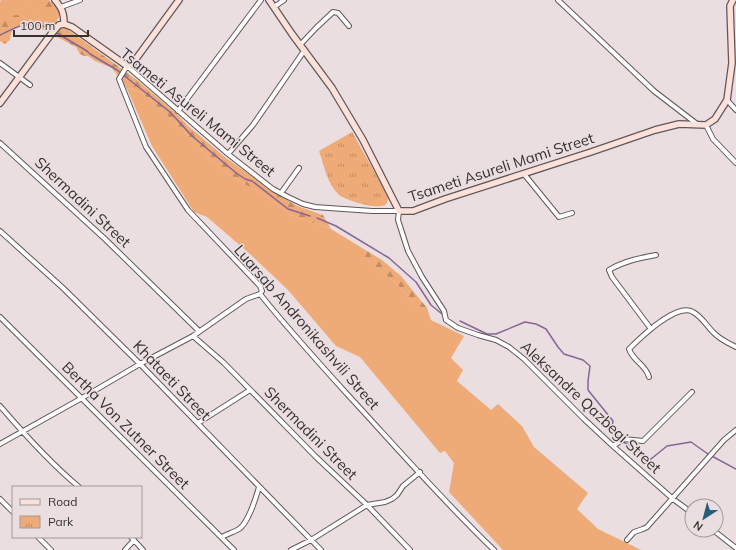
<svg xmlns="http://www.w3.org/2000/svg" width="736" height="550" font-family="Mulish,sans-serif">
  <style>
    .green { fill: #ea7 }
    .forest { fill: url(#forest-firs) }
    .park { fill: url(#park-tufts) }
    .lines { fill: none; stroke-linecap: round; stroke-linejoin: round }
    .stream { stroke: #866695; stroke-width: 1.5 }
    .street-casing { stroke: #615758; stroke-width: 6 }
    .secondary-casing { stroke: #615758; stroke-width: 8 }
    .street { stroke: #fff; stroke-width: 4 }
    .secondary { stroke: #fce0da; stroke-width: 5.5 }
    .labels { text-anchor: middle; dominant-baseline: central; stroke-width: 3; stroke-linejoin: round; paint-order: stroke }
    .street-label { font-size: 15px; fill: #363132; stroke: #eadee0 }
  </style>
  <defs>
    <pattern id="forest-firs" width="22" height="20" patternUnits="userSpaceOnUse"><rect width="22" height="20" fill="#ea7"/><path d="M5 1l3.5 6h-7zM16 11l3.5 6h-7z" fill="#c28b62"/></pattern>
    <pattern id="park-tufts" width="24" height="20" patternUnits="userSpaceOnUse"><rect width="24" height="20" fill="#ea7"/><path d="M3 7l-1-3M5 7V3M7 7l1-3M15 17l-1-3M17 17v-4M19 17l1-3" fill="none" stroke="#c28b62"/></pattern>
  </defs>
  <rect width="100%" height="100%" fill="#eadee0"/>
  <path class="green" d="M 1,0 L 28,0 L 40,11 L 52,7 L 52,3 L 59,11 L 59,17 L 54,25 L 50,22 L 26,19 L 23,16 C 12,15 10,21 0,19 L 0,2 Z
    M 130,88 L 142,93 L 180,127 L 209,159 L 227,173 L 246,185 L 256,190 L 291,215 L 331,229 L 367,251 L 364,258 L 396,283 L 416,307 L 427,308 L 431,320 L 464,336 L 451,358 L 463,370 L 457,381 L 491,410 L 498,404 L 522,426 L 534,447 L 588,493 L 577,509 L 598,529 L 641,550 L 503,550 L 449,492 L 454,463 L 445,451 L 440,453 L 360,357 L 336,346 L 288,290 L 250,254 L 207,217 L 194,212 L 152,146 L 127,89 Z"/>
  <path class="forest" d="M 28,0 L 49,0 L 52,3 L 52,7 C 41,16 35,9 28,0 Z
    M 16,15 L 23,16 L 26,19 L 50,22 L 54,25 L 49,32 C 40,28 17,21 11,33 C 11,34 10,40 10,40 L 5,44 L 0,41 L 0,19 L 8,19 L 11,16 Z
    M 62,28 L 67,29 L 137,80 L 177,114 L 188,126 L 226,158 L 279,195 L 297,206 L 323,215 L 331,229 L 291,215 L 256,190 L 246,185 L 227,173 L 209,159 L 180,127 L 142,93 L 130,88 L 127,89 L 112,68 L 95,61 L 88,56 L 84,56 L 80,54 L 76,47 L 55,36 L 55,35 L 59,29 Z
    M 367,251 L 382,260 L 401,276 L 427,308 L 416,307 L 396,283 L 364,258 Z"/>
  <path class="park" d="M 352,132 L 388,196 C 388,199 388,203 385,205 C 377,210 344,200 338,194 C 327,183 324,165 319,151 Z"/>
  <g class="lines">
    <path class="stream" d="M 55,32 L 87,51 L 90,54 L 117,70 L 170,112 L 192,136 L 235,172 L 245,179 L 252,181 L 288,209 L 310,216
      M 0,35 C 22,25 29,18 52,30
      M 317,218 L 336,226 L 389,258 L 416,282 L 431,305 L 442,314
      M 460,321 L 487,334 L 496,334 L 525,322 L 536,324 L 546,329 L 558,347 L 564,354 L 583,360 L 590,366 L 588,381 L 588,390 L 613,421 L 612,427 L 614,432 L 623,442 L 635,448 L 646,459 L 651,459 L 667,446 L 691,442 L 708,454 L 736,469"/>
    <defs>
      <path id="street" d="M 558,0 L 654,91 L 697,124
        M 61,7 L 80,0
        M 274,7 L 284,0
        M 300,45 L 316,28 L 333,12 L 338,13 L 349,26
        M 0,63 L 30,85
        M 727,100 L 736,110
        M 178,111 L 261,0
        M 706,125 L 713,139 L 736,163
        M 0,143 L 105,239 L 199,331
        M 228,154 L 253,125 L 304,51
        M 524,174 L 559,217 L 572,213
        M 281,193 L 299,168
        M 0,231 L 63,288 L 140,364 L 321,550
        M 0,317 L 234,550
        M 651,329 L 612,277 L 609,270 C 624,261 640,258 656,255
        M 193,336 L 224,363 L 315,456 L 367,505 L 410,550
        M 649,377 C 646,365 633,361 629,349 C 640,338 677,302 693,312 C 701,316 707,326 713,332 C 719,339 728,343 736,347
        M 0,406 C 25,435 50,463 79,487
        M 198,423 L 250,390
        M 0,444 L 82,398 L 140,364 L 193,336 L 246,299 L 260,294
        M 613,446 L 624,439 L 643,441 L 692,392
        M 0,499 L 13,512
        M 713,530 L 736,548
        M 38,537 L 51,550
        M 131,537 L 143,550
        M 222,537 C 227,534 234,532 239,529 C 248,523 256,498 259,487
        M 627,540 L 634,532 L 643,529 L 647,527 L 724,440 L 736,430
        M 125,550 L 134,540
        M 291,550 L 311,540 L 367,505 L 385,502 L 392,499 L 397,495 L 403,486 L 420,472
        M 494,550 C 443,501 396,447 348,395 C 318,362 288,329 260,294 L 262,291 L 260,286 L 188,210 L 146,147 L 119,79 L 127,66 L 228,154 L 273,189 L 288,197 L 303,204 L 315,207 L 372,211 L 399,211 L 398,220 L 408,251 L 422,277 L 444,311 L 446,320 L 458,328 L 478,335 L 496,340 L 509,347 L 524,359 L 584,419 L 613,446 L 673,499 L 692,513"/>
      <path id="secondary" d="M 55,0 C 62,8 64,13 64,24
        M 269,0 L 292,34 L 332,88 L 363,140 L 399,211 L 413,211 L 445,199 L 591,152 L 655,130 L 679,124 L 706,125 L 715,119 L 727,100 L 732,63 L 730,6 L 733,0
        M 64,24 L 72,27 L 127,66 L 133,63 L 179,0
        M 0,103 L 52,33 L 59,25 L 64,24"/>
    </defs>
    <use href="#street" class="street-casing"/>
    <use href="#secondary" class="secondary-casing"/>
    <use href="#street" class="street"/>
    <use href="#secondary" class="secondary"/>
  </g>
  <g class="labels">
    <g class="street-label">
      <text transform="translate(198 112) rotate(39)">Tsameti Asureli Mami Street</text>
      <text transform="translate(501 167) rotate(-18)">Tsameti Asureli Mami Street</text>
      <text transform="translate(83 202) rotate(43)">Shermadini Street</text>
      <text transform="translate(307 327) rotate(49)">Luarsab Andronikashvili Street</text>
      <text transform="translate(172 380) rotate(46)">Khataeti Street</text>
      <text transform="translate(591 407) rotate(43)">Aleksandre Qazbegi Street</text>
      <text transform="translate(126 425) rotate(45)">Bertha Von Zutner Street</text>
      <text transform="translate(311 433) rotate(45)">Shermadini Street</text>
    </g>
  </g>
  <rect x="12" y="486" width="130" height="52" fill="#eadee0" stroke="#a2999a"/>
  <rect x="20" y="499" width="20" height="6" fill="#fce0da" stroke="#a2999a"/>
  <text x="48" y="506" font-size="12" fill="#363132">Road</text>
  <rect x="20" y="516" width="20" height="12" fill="url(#park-tufts)" stroke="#a2999a"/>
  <text x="48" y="526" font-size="12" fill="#363132">Park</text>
  <g transform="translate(704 518) rotate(216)"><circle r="19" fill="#eadee0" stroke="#a2999a"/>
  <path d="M0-3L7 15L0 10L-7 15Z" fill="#295d79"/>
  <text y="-6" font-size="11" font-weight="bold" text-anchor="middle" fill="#363132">N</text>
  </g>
  <path d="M14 30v6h74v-6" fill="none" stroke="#363132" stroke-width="2"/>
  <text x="20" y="30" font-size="12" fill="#363132" stroke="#eadee0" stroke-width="3" paint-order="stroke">100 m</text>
</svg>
